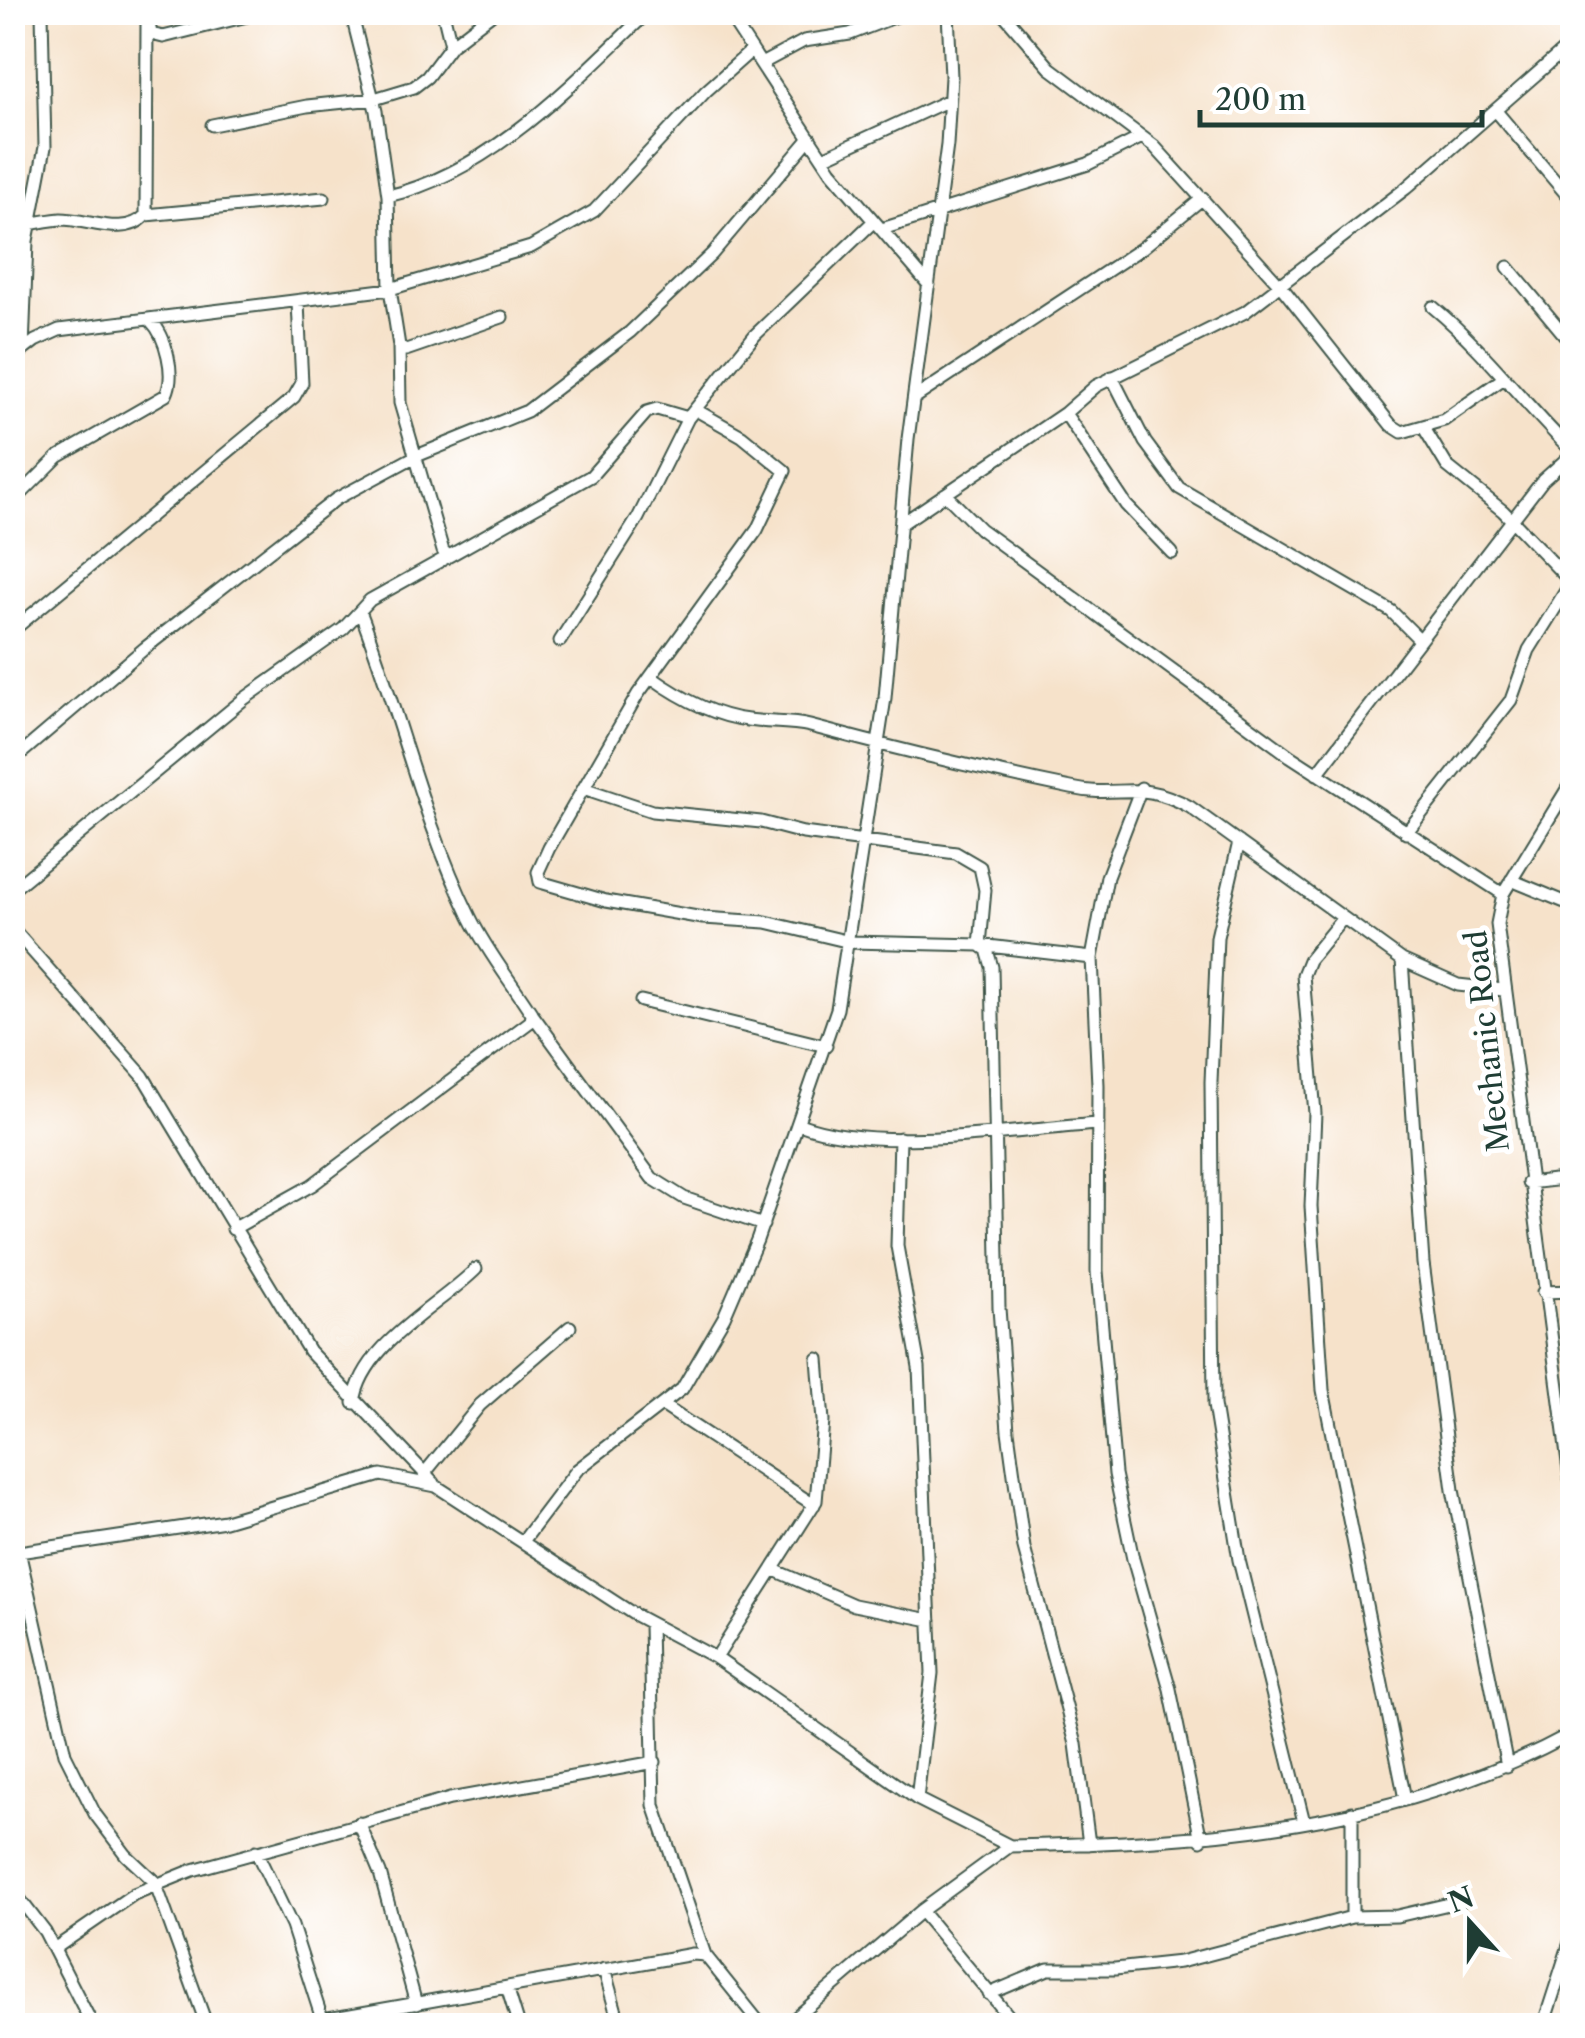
<svg xmlns="http://www.w3.org/2000/svg" width="1585" height="2038" font-family="'Libre Caslon Text',serif">
  <style>
    .lines { fill: none; stroke-linecap: round; stroke-linejoin: round }
    .minor-casing { stroke: #3f564a; stroke-width: 15 }
    .minor { stroke: #fff; stroke-width: 11 }
    .labels { text-anchor: middle; dominant-baseline: central; stroke-width: 10; stroke-linejoin: round; paint-order: stroke }
    .street-label { font-size: 30px; fill: #1f3d34; stroke: #fff }
  </style>
  <rect width="100%" height="100%" fill="#fff"/>
  <filter id="ink" filterUnits="userSpaceOnUse"><feTurbulence type="fractalNoise" baseFrequency=".01" numOctaves="2"/><feDisplacementMap in="SourceGraphic" scale="20" xChannelSelector="R" yChannelSelector="G"/><feConvolveMatrix kernelMatrix="1 2 1 2 8 2 1 2 1" color-interpolation-filters="sRGB"/></filter>
  <filter id="wash" filterUnits="userSpaceOnUse"><feTurbulence type="fractalNoise" baseFrequency=".0048" numOctaves="4" result="noise"/><feDisplacementMap in="SourceGraphic" scale="40" xChannelSelector="R" yChannelSelector="G"/><feGaussianBlur stdDeviation="2.25" result="paint"/><feColorMatrix in="noise" values="0 0 0 0 0 0 0 0 0 0 0 0 0 0 0 0 0 1.4 0 .05"/><feComposite in="paint" operator="in"/></filter>
  <g filter="url(#wash)">
    <rect width="100%" height="100%" fill="#f6e2ca"/>
  </g>
  <g filter="url(#ink)">
    <g class="lines">
      <defs>
        <path id="minor" d="M 147,12 L 151,34 L 163,37 L 263,12
          M 351,12 L 376,111 L 388,196 L 390,289 L 399,346 L 406,350 L 502,317
          M 443,12 L 451,45
          M 727,12 L 831,171 L 929,285
          M 1002,12 L 1050,68 L 1154,146 L 1280,285 L 1391,425 L 1402,432 L 1444,420 L 1504,378
          M 761,64 L 804,41 L 850,34 L 907,12
          M 1496,111 L 1572,201
          M 212,125 L 307,106 L 374,99 L 414,87 L 427,77 L 451,45 L 494,12
          M 823,158 L 949,100
          M 388,196 C 491,172 573,83 648,12
          M 146,215 L 324,198
          M 29,224 C 39,222 50,220 61,219 C 88,219 125,238 146,215 L 147,22
          M 882,229 L 1088,164 L 1142,137
          M 1508,267 L 1572,344
          M 1433,307 C 1485,350 1524,404 1572,451
          M 399,346 L 400,403 L 443,551 L 449,556 L 591,476 L 647,412 L 657,409 L 688,418 L 755,335 L 874,221
          M 23,350 L 27,241 L 45,147 L 42,12
          M 12,359 L 35,341 L 59,330 L 390,289 L 531,247 L 594,211 L 706,91 L 752,50
          M 1112,377 L 1145,442 L 1179,488 L 1391,611 L 1420,640
          M 916,397 L 1142,248 L 1203,198
          M 696,410 L 742,436 L 785,471 L 757,530 L 638,694 L 549,848 L 538,872 L 540,882 L 606,901 L 703,918 L 766,922 L 850,942 L 980,945 L 1092,958
          M 1065,413 L 1126,505 L 1172,553
          M 1424,428 L 1447,466 L 1503,511 L 1571,582
          M 945,494 L 980,529 L 1290,756 L 1503,894
          M 12,503 L 58,457 L 166,395 C 176,375 166,336 151,321
          M 904,522 L 1065,413 L 1096,386 L 1245,312 L 1405,189 L 1572,43
          M 12,631 L 294,397 L 302,383 L 298,303
          M 560,641 L 638,518 L 688,418
          M 651,677 C 679,697 713,716 748,720 C 768,723 790,721 810,726 C 896,749 984,770 1071,788 C 1120,799 1139,778 1190,807 L 1402,960 L 1458,985 L 1503,990
          M 12,761 L 145,648 L 336,499 L 414,457 L 527,411 L 630,332 L 712,254 L 810,138
          M 1317,774 L 1543,480 L 1572,454
          M 1572,781 L 1503,894 L 1497,924 L 1572,1493
          M 1141,788 L 1107,877 L 1092,958 L 1098,1085 L 1097,1271 L 1115,1474 L 1133,1559 L 1170,1689 L 1201,1840
          M 586,789 L 652,811 L 761,822 L 803,833 L 956,853 L 980,867 L 985,890 L 980,945 L 987,950 L 992,967 L 999,1308 L 1008,1431 L 1024,1548 L 1076,1744 L 1089,1844
          M 1406,833 L 1511,700 L 1529,650 L 1572,581
          M 1239,842 L 1217,937 L 1211,1082 L 1214,1405 L 1239,1560 L 1304,1822
          M 1511,880 L 1572,905
          M 12,890 L 244,699 L 343,629 L 370,600 L 449,556
          M 1343,918 L 1309,960 L 1303,975 L 1315,1113 L 1311,1206 L 1323,1390 L 1405,1799
          M 12,928 L 143,1076 L 309,1351 L 434,1483
          M 1402,960 L 1423,1263 L 1453,1490 L 1507,1766
          M 641,1001 L 826,1046
          M 532,1014 L 652,1178 L 684,1198 L 763,1225
          M 799,1124 C 879,1154 1011,1130 1098,1124
          M 900,1138 L 897,1246 L 919,1367 L 932,1673 L 917,1799
          M 1528,1183 L 1572,1178
          M 233,1229 L 312,1185 L 531,1021 L 532,1014 C 511,981 487,952 470,917 C 422,819 399,712 360,611
          M 1543,1292 L 1572,1291
          M 354,1403 C 361,1345 438,1307 476,1269
          M 662,1405 L 814,1505
          M 424,1474 L 480,1405 L 570,1327
          M 524,1540 L 577,1470 L 682,1389 L 724,1317 L 757,1240 L 837,1009 L 885,698 L 908,439 L 947,145 L 951,77 L 948,12
          M 19,1551 L 65,1754 L 95,1814 L 126,1855 L 155,1882 L 207,2026
          M 12,1553 L 225,1521 L 381,1475 L 436,1486 L 635,1615 L 716,1658 L 917,1799 L 1010,1846 L 921,1911 L 786,2026
          M 774,1570 L 854,1605 L 930,1620
          M 650,1624 L 654,1805 L 705,1955
          M 716,1658 L 816,1501 L 823,1421 L 818,1359
          M 359,1823 L 380,1873 L 416,2004
          M 1010,1846 C 1205,1842 1397,1828 1572,1733
          M 256,1851 L 292,1926 L 322,2019
          M 12,1889 L 45,1932 L 93,2026
          M 921,1911 L 1017,2026
          M 1352,1917 L 1397,1916 L 1462,1901
          M 54,1949 L 134,1894 L 193,1870 L 450,1799 L 655,1762
          M 604,1969 L 620,2026
          M 507,1987 L 519,2026
          M 989,1994 L 1048,1969 L 1115,1969 L 1180,1962 L 1352,1917 L 1352,1812
          M 289,2026 L 693,1954 L 705,1955 L 762,2026
          M 1543,2026 L 1572,1936"/>
      </defs>
      <use href="#minor" class="minor-casing"/>
      <use href="#minor" class="minor"/>
    </g>
  </g>
  <g class="labels">
    <g class="street-label">
      <text transform="translate(1487 1041) rotate(-96)">Mechanic Road</text>
    </g>
  </g>
  <rect width="1585" height="2038" fill="none" stroke="#fff" stroke-width="50"/>
  <g transform="translate(1470 1923) rotate(339)" stroke="#ffffff" stroke-width="8" paint-order="stroke">
  <path d="M0-8L18 38L0 25L-18 38Z" fill="#1f3d34"/>
  <text y="-15" font-size="28" font-weight="bold" text-anchor="middle" fill="#1f3d34">N</text>
  </g>
  <path d="M1200 110v15h282v-15" fill="none" stroke="#1f3d34" stroke-width="5"/>
  <text x="1215" y="110" font-size="30" fill="#1f3d34" stroke="#ffffff" stroke-width="8" paint-order="stroke">200 m</text>
</svg>
